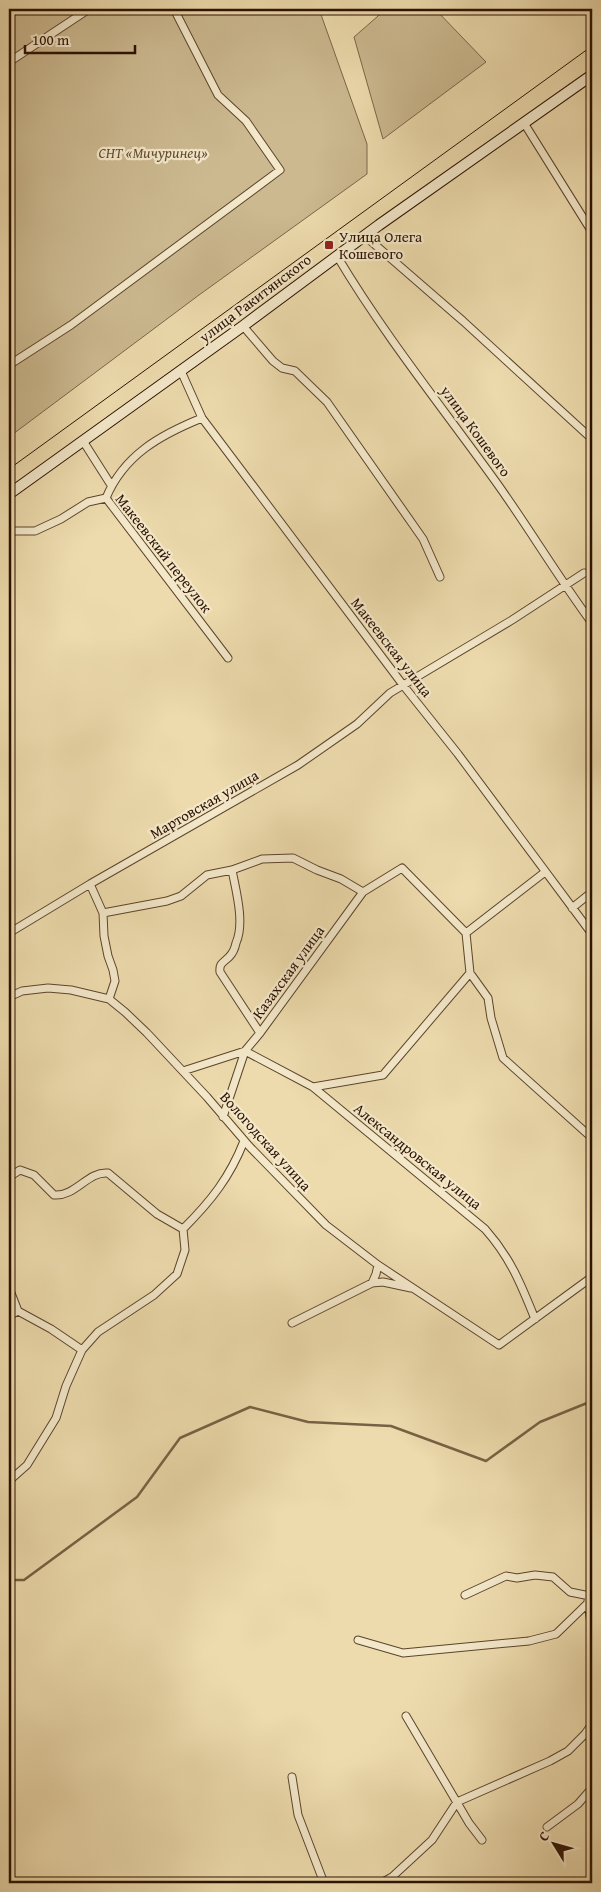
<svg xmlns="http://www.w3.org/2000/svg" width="601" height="1892" font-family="'Gentium Book Plus',serif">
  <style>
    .green { fill: #ccb990; stroke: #7c6548 }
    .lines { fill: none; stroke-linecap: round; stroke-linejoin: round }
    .stream { stroke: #786144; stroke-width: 2.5 }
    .street-casing { stroke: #5c442b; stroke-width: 9 }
    .secondary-casing { stroke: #2c1100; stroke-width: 12 }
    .street { stroke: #f3e8ca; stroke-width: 7 }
    .secondary { stroke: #f3e8ca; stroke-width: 10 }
    .tram { stroke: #2c1100; stroke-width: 1 }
    .poi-dot { fill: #8f2418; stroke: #f3e8ca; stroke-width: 2 }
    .labels { text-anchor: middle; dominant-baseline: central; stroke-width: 4.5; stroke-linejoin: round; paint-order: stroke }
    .park-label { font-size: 15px; font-style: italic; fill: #644c32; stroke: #f3e8ca }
    .poi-label { font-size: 15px; fill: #2c1100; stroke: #f3e8ca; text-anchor: start }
    .street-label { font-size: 15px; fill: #2c1100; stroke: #f3e8ca }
  </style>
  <rect width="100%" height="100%" fill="#eddbad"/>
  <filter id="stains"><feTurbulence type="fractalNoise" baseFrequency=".004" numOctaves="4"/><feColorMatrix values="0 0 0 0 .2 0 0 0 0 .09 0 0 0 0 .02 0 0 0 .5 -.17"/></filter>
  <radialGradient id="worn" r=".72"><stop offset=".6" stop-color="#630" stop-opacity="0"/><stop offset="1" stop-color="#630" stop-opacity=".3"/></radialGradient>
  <path class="green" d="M 9,9 L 319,9 L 367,144 L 367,174 L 199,295 L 9,437 Z
    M 386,9 L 435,9 L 486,62 L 383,139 L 354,37 Z"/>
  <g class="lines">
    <path class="stream" d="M 9,1580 L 24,1580 L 137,1497 L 180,1438 L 250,1407 L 308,1422 L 391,1426 L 486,1461 L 540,1422 L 592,1401"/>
    <defs>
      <path id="street" d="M 9,62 L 89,9
        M 524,123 L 592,232
        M 365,236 L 463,321 L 592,439
        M 337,256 C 384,335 442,407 496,482 C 529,528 558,577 592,623
        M 243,326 L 273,361 L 282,368 L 295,371 L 327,402 L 423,539 L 440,577
        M 9,365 L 71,325 L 280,170 L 246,121 L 218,95 L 174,9
        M 181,371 L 202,418 L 403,685 L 458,754 L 592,934
        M 83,441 L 111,485
        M 106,498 C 124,455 160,435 202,418
        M 9,531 L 35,531 L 61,519 L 88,502 L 106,498 L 228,658
        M 232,870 C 236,891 245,923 236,943 C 235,948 232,954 229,957 C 223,963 219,963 220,972 L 260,1033
        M 90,884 L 103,913 L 104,936 L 108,956 L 113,970 L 115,981 L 109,999
        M 572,908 L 592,892
        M 103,913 L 167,901 L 181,896 L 207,875 L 232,870 L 262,859 L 293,858 L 317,870 L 341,879 L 363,892
        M 9,933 L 90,884 L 298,765 L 357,724 L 390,693 L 512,620 L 584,573
        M 466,933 L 545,872
        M 470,973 L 488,998 L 491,1018 L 503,1058 L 592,1138
        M 9,997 L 22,991 L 48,988 L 71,990 L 109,999 L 125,1012 L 147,1033 L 207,1097 L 249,1146 L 326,1225 L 378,1265 L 499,1345 L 592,1277
        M 183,1071 L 245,1051 L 260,1033 L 363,892 L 402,868 L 466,933 L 470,973 L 383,1075 L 313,1087
        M 223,1117 L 245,1051 L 313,1087 L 485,1229 C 510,1257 521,1284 535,1319
        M 9,1177 L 20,1170 L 34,1175 L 54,1195 C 75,1197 88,1171 108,1173 L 157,1214 L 183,1229
        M 372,1283 L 376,1274 L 378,1265
        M 9,1288 L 18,1311
        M 9,1316 L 18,1311 L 51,1329 L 82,1350
        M 292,1323 L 372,1283 L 383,1282 L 411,1288
        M 9,1481 L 27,1465 L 56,1418 L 66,1386 L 82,1350 L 98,1332 L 154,1295 L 177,1274 L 185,1250 L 183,1229 C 211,1201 230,1177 244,1141
        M 465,1595 L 506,1576 L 517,1578 L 535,1575 L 553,1577 L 570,1592 L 590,1596
        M 588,1601 L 592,1632
        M 358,1640 L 403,1653 L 529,1641 L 556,1634 L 588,1603
        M 406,1716 L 469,1823 L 482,1840
        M 292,1777 L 298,1815 L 324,1883
        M 547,1827 L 578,1804 L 592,1788
        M 381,1883 L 392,1877 L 432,1840 L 457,1802 L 550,1761 L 568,1751 L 585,1734 L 592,1724"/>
      <path id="secondary" d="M 9,494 L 243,326 L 379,225 L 592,75"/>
    </defs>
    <use href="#street" class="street-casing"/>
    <use href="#secondary" class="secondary-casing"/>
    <use href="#street" class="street"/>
    <use href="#secondary" class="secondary"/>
    <path class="tram" d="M 9,469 L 592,46"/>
  </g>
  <rect class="poi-dot" x="324" y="240" width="10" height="10" rx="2.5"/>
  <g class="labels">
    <g class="park-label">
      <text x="153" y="152">СНТ «Мичуринец»</text>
    </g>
    <g class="poi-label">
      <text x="339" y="236">Улица Олега<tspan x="339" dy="17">Кошевого</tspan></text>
    </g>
    <g class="street-label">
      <text transform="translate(255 298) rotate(-37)">улица Ракитянского</text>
      <text transform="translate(476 431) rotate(54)">улица Кошевого</text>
      <text transform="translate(164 553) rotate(52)">Макеевский переулок</text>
      <text transform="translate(392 647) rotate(52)">Макеевская улица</text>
      <text transform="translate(204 804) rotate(-30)">Мартовская улица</text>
      <text transform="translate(288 972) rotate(-54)">Казахская улица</text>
      <text transform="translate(266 1141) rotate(48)">Вологодская улица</text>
      <text transform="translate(418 1156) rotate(39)">Александровская улица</text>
    </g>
  </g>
  <rect width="601" height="1892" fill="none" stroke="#eddbad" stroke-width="30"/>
  <rect x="10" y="10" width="581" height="1872" fill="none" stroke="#2c1100" stroke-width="2.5"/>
  <rect x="15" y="15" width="571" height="1862" fill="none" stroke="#2c1100"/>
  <g transform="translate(554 1844) rotate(307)" stroke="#f3e8ca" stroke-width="4" paint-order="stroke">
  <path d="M0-4L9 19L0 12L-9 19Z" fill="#2c1100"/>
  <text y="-8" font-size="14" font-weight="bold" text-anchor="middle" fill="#2c1100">С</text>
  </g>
  <path d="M25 45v8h110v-8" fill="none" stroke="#2c1100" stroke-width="2.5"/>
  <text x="32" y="45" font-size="15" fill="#2c1100" stroke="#f3e8ca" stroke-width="4" paint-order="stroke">100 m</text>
  <rect width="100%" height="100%" filter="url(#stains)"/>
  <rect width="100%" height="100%" fill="url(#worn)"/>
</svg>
